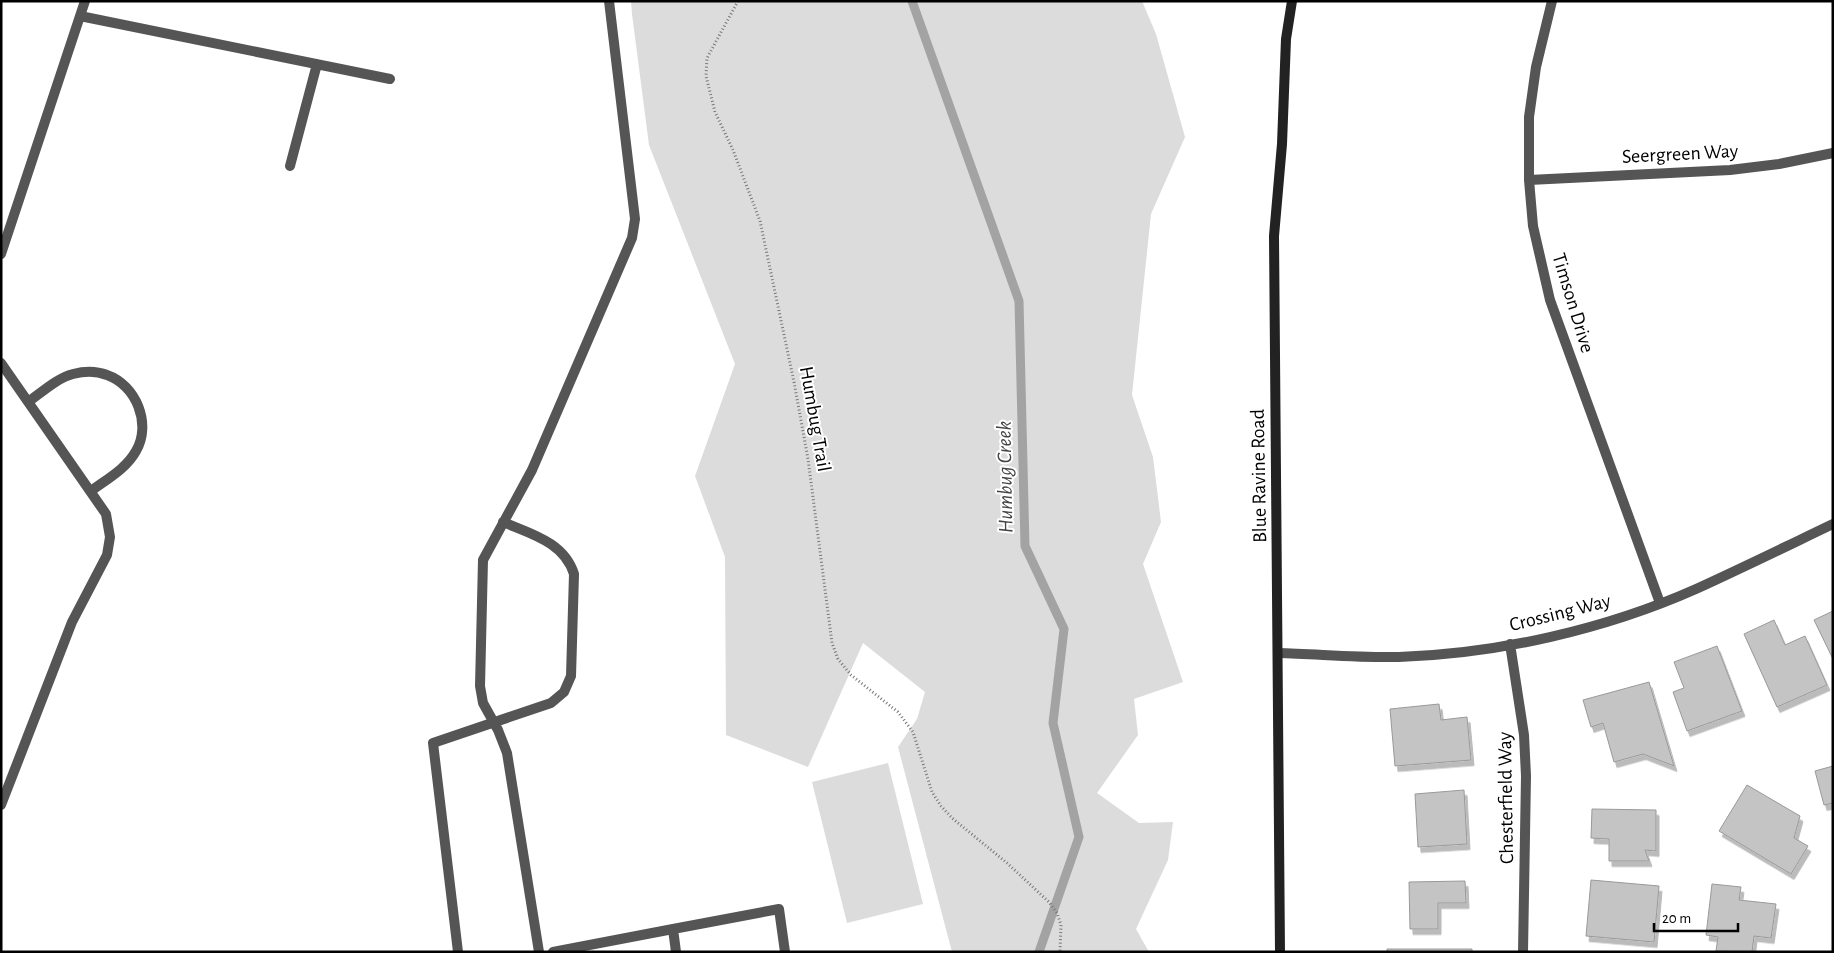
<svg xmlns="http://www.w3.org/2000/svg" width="1834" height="953" font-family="'Alegreya Sans',sans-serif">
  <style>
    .green { fill: #dcdcdc }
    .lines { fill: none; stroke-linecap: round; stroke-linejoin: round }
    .stream { stroke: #a3a3a3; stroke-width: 9 }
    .building { fill: #c4c4c4; stroke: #999; filter: url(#shadow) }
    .path { stroke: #777; stroke-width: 3; stroke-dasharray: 1 2.5; stroke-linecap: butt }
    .lane { stroke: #555; stroke-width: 10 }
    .street { stroke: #555; stroke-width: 10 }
    .secondary { stroke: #222; stroke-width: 10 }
    .labels { text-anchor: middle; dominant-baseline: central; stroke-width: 4; stroke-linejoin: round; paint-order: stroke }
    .street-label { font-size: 20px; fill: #000; stroke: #fff }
    .water-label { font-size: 21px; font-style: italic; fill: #444; stroke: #fff }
  </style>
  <defs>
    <filter id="shadow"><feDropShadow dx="3" dy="5.5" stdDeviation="0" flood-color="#0004"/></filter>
  </defs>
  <rect width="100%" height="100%" fill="#fff"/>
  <path class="green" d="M 631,1 L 1142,1 L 1156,34 L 1185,137 L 1151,214 L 1132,395 L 1153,457 L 1161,522 L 1143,564 L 1183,682 L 1134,699 L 1138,735 L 1097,793 L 1139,823 L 1173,822 L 1168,860 L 1136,929 L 1149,952 L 952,952 L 898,747 L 917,719 L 925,692 L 863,643 L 808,767 L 726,735 L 725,557 L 695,476 L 735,364 L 649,145 L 632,14 Z
    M 888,763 L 923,904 L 847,923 L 812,782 Z"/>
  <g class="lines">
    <path class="stream" d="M 912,1 L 1019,301 L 1025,546 L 1064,629 L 1053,723 L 1079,837 L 1039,952"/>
  </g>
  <path class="building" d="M 1833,611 L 1833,659 L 1814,620 Z
    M 1774,620 L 1785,645 L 1805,636 L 1827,685 L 1777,707 L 1744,634 Z
    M 1717,646 L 1742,711 L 1687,731 L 1673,692 L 1684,688 L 1674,662 Z
    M 1649,682 L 1674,766 L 1643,754 L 1614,762 L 1603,723 L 1591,727 L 1583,700 Z
    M 1439,704 L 1441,720 L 1467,717 L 1471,760 L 1395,766 L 1390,709 Z
    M 1833,766 L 1833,803 L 1824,805 L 1815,771 Z
    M 1747,785 L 1800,816 L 1794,838 L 1808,846 L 1791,874 L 1719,831 Z
    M 1464,790 L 1467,844 L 1418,847 L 1415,794 Z
    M 1592,809 L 1656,810 L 1656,851 L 1645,850 L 1649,861 L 1609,861 L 1609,839 L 1591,838 Z
    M 1591,880 L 1659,886 L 1654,942 L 1586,936 Z
    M 1465,881 L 1466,903 L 1438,903 L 1438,929 L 1410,929 L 1409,882 Z
    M 1712,884 L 1741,887 L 1739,900 L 1776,904 L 1771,938 L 1754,936 L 1752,952 L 1716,951 L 1718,937 L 1706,935 Z
    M 1387,949 L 1472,949 L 1472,952 L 1387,952 Z"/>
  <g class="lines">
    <path class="path" d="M 738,1 L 707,58 L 706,76 L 715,112 L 733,150 L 760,221 L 794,382 L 808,459 L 832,643 L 838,659 L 851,675 L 898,712 L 913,732 L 932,792 L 941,806 L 952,818 L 1007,863 L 1049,902 L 1057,913 L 1061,925 L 1060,952"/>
    <path class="lane" d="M 80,16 L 390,79
      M 290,166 L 317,64
      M 1,254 L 85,1
      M 1,363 L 106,514 L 110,537 L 107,555 L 72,622 L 1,805
      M 28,402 C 41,393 57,378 73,374 C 84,371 97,371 107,375 C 136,385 152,424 136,451 C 126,469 107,479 91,491
      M 458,952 L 433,743 L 551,703 L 564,692 L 571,676 L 574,574 C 564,542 531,534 503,522
      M 539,952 L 507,753 L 498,730 L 483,703 L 480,686 L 483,560 L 532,470 L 632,238 L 635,219 L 609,1
      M 553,952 L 673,929
      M 676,952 L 673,929 L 779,909 L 785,952"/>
    <path class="street" d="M 1552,1 L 1536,67 L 1529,117 L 1529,180 L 1533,226 L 1550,300 L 1660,603
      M 1529,180 L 1730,170 L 1779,164 L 1833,153
      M 1510,644 L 1524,735 L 1526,776 L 1523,952
      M 1278,653 C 1318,654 1359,658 1399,657 C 1498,654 1606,629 1696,589 C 1742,568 1787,546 1833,524"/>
    <path class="secondary" d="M 1280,952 L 1274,236 L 1282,144 L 1286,39 L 1292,1"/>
  </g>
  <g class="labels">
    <g class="street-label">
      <text transform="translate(1680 154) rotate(-3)">Seergreen Way</text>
      <text transform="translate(1573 303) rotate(73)">Timson Drive</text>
      <text transform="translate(815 419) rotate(80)">Humbug Trail</text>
      <text transform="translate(1259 476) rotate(-91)">Blue Ravine Road</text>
      <text transform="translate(1560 613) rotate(-14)">Crossing Way</text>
      <text transform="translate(1506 798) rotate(-91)">Chesterfield Way</text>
    </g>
    <g class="water-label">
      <text transform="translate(1005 477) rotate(-91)">Humbug Creek</text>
    </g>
  </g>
  <rect width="1834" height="953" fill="none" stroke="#000000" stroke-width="5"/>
  <path d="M1654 923v8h84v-8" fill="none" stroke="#000000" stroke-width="2.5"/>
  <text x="1662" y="923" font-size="15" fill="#000000" stroke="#ffffff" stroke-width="4" paint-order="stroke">20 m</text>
</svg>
